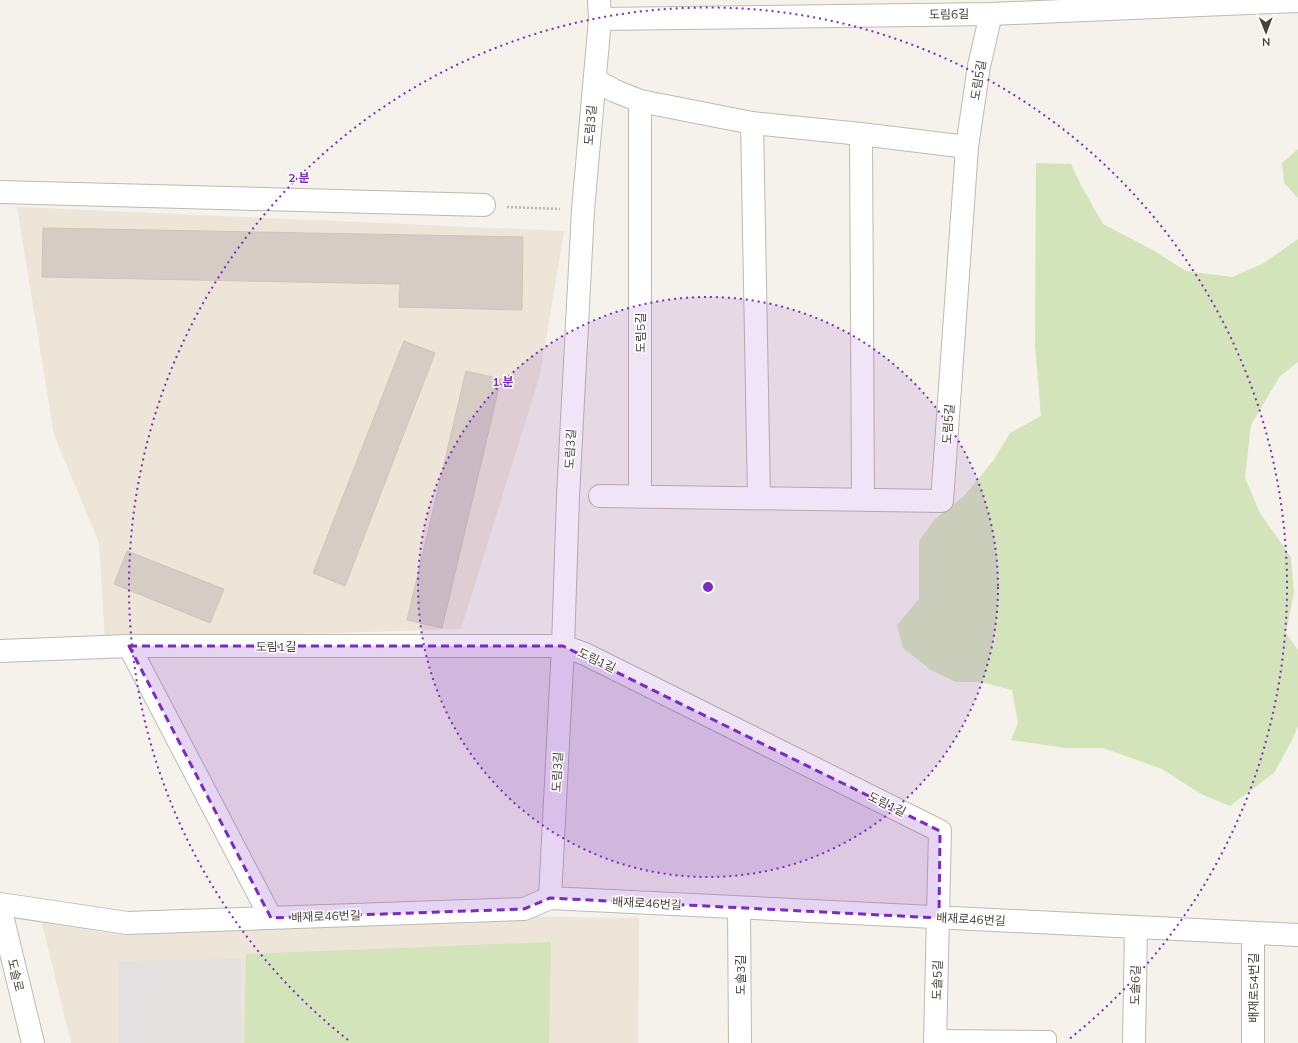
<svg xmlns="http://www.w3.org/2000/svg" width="1298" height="1043" font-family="Mulish,'Noto Sans KR',sans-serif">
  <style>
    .education { fill: #ece5d8 }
    .green { fill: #d4e4ba }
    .parking { fill: #e4e2e0 }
    .building { fill: #d5cdc3; stroke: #cfc4b7 }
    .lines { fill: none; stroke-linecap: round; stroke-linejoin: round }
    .service-casing { stroke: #bfb9b0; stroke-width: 16 }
    .minor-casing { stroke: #bfb9b0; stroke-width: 24 }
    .tertiary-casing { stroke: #bfb9b0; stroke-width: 24 }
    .path { stroke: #c0b3a2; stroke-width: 2.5; stroke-dasharray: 2 2; stroke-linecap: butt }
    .service { stroke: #fff; stroke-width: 14 }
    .minor { stroke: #fff; stroke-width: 22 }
    .tertiary { stroke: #fff; stroke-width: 22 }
    .marked { fill: #7b2cbf; fill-opacity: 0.2; stroke: #7b2cbf; stroke-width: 3; stroke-dasharray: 8 5; stroke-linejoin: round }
    .ring { fill: none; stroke: #7b2cbf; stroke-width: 2; stroke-dasharray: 2 4 }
    .labels { text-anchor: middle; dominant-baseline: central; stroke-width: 3; stroke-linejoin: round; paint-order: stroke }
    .street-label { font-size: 12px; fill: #49423a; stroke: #fff }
    .centre { fill: #7b2cbf; stroke: #fff; stroke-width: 2 }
    .ring-label { font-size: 12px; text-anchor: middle; font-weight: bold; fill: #7b2cbf; stroke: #fff; stroke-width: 3; stroke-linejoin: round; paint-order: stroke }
  </style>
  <rect width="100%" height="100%" fill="#f5f2ec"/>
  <path class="education" d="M 17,207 L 564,231 L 540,375 L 461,629 L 105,640 L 99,543 L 54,435 Z
    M 286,913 L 639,918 L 638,1043 L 71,1043 L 42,923 L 117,934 L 141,934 Z"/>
  <path class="green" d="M 1298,149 L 1298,198 L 1284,183 L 1282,163 Z
    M 1036,163 L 1071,164 L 1081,185 L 1103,224 L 1151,249 L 1186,271 L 1232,277 L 1264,263 L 1298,239 L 1298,362 L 1280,376 L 1251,425 L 1245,478 L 1260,513 L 1291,557 L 1294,592 L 1286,633 L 1298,650 L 1298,726 L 1292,740 L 1274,773 L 1230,806 L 1201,794 L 1162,769 L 1103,748 L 1065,748 L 1011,740 L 1018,723 L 1012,690 L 981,682 L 956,682 L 931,670 L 903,648 L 897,625 L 919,599 L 919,541 L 935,519 L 964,496 L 993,461 L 1010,433 L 1041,416 L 1035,346 Z
    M 551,942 L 549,1043 L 244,1043 L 246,954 Z"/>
  <path class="parking" d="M 241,959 L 241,1043 L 119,1043 L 118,961 Z"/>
  <path class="building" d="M 43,228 L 523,237 L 522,310 L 399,307 L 400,284 L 42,277 Z
    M 404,341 L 435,353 L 345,586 L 313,573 Z
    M 466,371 L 501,379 L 442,628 L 407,620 Z
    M 127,551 L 224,589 L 210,623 L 114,584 Z"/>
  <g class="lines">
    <defs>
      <path id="service" d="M 935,1037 L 1049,1038 L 1049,1043"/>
      <path id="minor" d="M 600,19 L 991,14 L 1298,1
        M 595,80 L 615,91 L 640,101 L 752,123 L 861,134 L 967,147
        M 752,123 L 759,498
        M 861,134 L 863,500
        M 0,192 L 484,205
        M 600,496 L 942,501 L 967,147 L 979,66 L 991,14
        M 640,497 L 640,101
        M 129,646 L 271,918
        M 0,651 L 129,646 L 563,646 L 585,654 L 940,831 L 935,1043
        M 550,898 L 563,646 L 568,496 L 583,210 L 600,19 L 599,0
        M 0,904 L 127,923 L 524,909 L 550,898 L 1298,935
        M 739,908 L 740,1043
        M 1134,1043 L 1136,927
        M 1253,1043 L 1253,933"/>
      <path id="tertiary" d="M 0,907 L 33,1043"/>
    </defs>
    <use href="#service" class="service-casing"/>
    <use href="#minor" class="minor-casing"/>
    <use href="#tertiary" class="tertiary-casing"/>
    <path class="path" d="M 507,207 L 560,209"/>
    <use href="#service" class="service"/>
    <use href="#minor" class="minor"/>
    <use href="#tertiary" class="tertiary"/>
  </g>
  <path class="marked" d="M 129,646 L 563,646 L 940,831 L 939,918 L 550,898 L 524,909 L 271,918 Z"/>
  <circle cx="708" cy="587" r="290" fill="#7b2cbf" fill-opacity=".12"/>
  <g class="ring">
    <circle cx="708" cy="587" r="290"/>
    <path d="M348 1040A579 579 0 1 1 1068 1040"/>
  </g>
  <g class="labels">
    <g class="street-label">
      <text transform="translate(949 14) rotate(-1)">도림6길</text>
      <text transform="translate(978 80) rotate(-80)">도림5길</text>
      <text transform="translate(590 125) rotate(-85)">도림3길</text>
      <text transform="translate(640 333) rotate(-90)">도림5길</text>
      <text transform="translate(948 424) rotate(-86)">도림5길</text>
      <text transform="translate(570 449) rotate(-87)">도림3길</text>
      <text x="276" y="646">도림1길</text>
      <text transform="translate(597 660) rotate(25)">도림1길</text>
      <text transform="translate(557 772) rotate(-87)">도림3길</text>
      <text transform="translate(887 804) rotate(26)">도림1길</text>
      <text transform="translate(647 903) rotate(3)">배재로46번길</text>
      <text transform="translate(326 916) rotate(-2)">배재로46번길</text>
      <text transform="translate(971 919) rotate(3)">배재로46번길</text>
      <text transform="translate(16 975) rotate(76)">도솔로</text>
      <text transform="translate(740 975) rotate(-90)">도솔3길</text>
      <text transform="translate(937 980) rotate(-88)">도솔5길</text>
      <text transform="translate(1135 985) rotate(-89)">도솔6길</text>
      <text transform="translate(1253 988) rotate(-90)">배재로54번길</text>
    </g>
  </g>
  <circle cx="708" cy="587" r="6" class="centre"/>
  <g class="ring-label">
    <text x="299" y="182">2 분</text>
    <text x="503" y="386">1 분</text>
  </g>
  <g transform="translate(1266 32) rotate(179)" stroke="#ffffff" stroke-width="3" paint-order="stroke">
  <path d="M0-3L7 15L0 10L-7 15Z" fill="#49423a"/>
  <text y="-6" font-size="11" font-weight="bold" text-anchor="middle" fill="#49423a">N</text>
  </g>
</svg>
